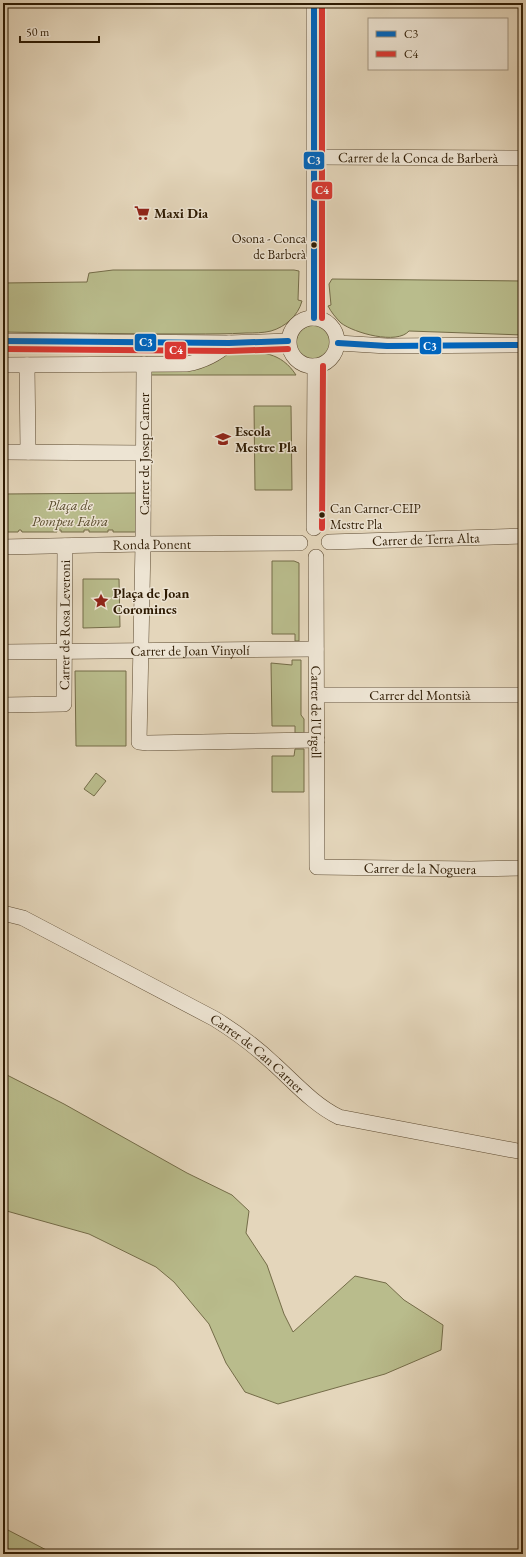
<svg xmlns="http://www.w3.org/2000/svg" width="526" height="1557" font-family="'EB Garamond',serif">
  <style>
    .green { fill: #b9bc8c; stroke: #746c48 }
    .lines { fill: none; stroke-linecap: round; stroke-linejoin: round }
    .minor-casing { stroke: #5c4a31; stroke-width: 16 }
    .minor { stroke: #ede4d3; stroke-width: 15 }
    .bus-1-casing { stroke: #ede4d3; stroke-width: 9 }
    .bus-2-casing { stroke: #ede4d3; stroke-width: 9 }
    .bus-1 { stroke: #0065bd; stroke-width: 6 }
    .bus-2 { stroke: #da3832; stroke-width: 6 }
    .bus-dot { fill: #2e1b03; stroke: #ede4d3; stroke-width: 1.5 }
    .labels { text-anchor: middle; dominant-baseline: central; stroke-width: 3; stroke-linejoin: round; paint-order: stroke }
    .bus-label { font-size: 13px; fill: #2e1b03; stroke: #ede4d3; text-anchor: end }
    .street-label { font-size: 14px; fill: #2e1b03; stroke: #ede4d3 }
    .poi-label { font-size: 14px; font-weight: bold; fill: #2e1b03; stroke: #ede4d3; text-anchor: start }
    .park-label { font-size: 14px; font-style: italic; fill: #584b2c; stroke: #ede4d3 }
    .line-badge { stroke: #ede4d3; stroke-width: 1.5 }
    .badge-label { font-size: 11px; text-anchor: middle; font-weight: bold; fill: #fff }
  </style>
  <rect width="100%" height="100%" fill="#e4d6bb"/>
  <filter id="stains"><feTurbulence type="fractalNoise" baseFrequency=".005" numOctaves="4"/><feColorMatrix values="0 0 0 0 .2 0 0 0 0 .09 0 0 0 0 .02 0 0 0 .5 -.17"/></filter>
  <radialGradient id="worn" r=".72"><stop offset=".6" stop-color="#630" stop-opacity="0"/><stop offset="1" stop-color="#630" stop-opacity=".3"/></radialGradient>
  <path class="green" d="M 113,270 L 294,270 L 299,271 L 298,300 L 302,301 C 298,316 285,327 271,331 C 263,333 254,333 246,333 C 228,334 210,334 192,334 C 129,334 66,333 3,332 L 3,283 L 87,282 L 89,273 Z
    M 332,279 L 523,281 L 523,335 L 409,331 C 397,345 354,333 341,323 C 336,318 331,312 328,306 L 331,305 L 329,284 Z
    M296 343a18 18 0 1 1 36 0a18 18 0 1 1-36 0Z
    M 236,353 C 261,351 281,352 296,375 L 146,375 L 146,369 Z
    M 254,406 L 291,406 L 292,490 L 255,490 Z
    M 138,493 L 136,532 L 113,532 L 113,530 L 108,530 L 108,532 L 89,532 L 89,530 L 84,530 L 84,532 L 61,532 L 61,530 L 57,530 L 57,532 L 22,532 L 21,530 L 19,530 L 18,532 L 3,532 L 3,494 Z
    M 272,561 L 294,561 L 299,563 L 299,641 L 295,641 L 295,634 L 272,634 Z
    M 83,579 L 119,579 L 120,627 L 83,628 Z
    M 292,660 L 301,660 L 301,715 L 304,719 L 304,733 L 295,733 L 295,726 L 272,726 L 271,663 L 292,665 Z
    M 75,671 L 126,671 L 126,746 L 76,746 Z
    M 295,749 L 304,749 L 304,792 L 272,792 L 272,756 L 294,756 Z
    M 96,773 L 106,781 L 94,796 L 84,789 Z
    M 3,1073 L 64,1104 L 187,1173 L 232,1195 L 249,1211 L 246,1233 L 267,1265 L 284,1314 L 293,1332 L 355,1276 L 386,1283 L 404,1300 L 443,1325 L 441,1350 L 385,1374 L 278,1404 L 245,1392 L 226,1363 L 209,1324 L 174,1282 L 156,1267 L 89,1234 L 3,1210 Z
    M 3,1527 L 6,1529 L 54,1554 L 3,1554 Z"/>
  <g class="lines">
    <defs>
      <g id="minor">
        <path id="s1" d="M 313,157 L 523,158"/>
        <circle cx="313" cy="342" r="24"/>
        <path d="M 314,318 L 314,3"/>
        <path d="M 3,341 L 229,343 L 288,341"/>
        <path d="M 338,343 L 387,346 L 523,345"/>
        <path d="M 144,364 L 143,544 L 139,742 L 148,743 L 317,740"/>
        <path d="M 3,365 L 187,364 C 203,361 217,354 229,343"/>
        <path d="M 27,365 L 28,452"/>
        <path d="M 3,452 L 144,453"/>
        <path d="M 314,528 L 315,366"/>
        <path id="s2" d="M 329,542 L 523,536"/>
        <path id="s3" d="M 3,547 L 143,544 L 300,543"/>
        <path id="s4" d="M 316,557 L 317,867 L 471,869 L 523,868"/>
        <path id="s5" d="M 3,652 L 316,649"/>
        <path id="s6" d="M 317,695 L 523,695"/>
        <path id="s7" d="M 3,705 L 64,704 L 65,546"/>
        <path id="s8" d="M 3,913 L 23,918 L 215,1019 C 236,1032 256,1047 274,1064 C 294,1082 314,1105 339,1117 L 523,1152"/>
      </g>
    </defs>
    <use href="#minor" class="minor-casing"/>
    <use href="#minor" class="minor"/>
    <defs>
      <path id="bus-1" d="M 314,3 L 314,318
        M 3,341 L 229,343 L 288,341
        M 338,343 L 387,346 L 523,345"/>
      <path id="bus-2" d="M 322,3 L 322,318
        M 3,349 L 229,351 L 288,349
        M 322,528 L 323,366"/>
    </defs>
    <use href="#bus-1" class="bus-1-casing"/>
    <use href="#bus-2" class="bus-2-casing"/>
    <use href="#bus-1" class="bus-1"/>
    <use href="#bus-2" class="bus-2"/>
  </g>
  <defs>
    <symbol id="supermarket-bare" viewBox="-9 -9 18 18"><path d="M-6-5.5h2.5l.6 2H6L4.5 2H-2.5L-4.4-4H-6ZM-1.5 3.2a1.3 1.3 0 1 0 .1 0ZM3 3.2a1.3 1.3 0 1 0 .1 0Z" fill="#8f2418" stroke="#ede4d3" stroke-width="2.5" paint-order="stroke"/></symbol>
    <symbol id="school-bare" viewBox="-9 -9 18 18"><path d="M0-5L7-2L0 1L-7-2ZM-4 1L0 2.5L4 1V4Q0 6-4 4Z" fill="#8f2418" stroke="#ede4d3" stroke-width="2.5" paint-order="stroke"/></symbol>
    <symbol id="sight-bare" viewBox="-9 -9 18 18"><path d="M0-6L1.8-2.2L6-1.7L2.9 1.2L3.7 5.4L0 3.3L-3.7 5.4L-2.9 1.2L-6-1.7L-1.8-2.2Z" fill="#8f2418" stroke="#ede4d3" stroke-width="2.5" paint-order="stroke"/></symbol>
  </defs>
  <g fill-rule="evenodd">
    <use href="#supermarket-bare" x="131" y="202" width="22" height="22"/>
    <use href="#school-bare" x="212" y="428" width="22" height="22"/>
    <use href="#sight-bare" x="90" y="590" width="22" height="22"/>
  </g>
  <g class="bus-dot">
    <circle cx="314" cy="245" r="3.5"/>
    <circle cx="322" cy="515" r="3.5"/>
  </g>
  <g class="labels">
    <g class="bus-label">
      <text x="306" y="238">Osona - Conca<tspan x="306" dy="16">de Barberà</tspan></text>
      <text x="330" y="508" text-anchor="start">Can Carner-CEIP<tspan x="330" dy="16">Mestre Pla</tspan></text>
    </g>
    <g class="street-label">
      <text stroke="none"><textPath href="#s1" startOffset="105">Carrer de la Conca de Barberà</textPath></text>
      <text transform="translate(144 454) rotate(-90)">Carrer de Josep Carner</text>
      <text stroke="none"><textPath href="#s2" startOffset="97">Carrer de Terra Alta</textPath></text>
      <text stroke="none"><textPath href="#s3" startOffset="149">Ronda Ponent</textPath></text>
      <text stroke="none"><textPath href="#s7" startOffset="140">Carrer de Rosa Leveroni</textPath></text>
      <text stroke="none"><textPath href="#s5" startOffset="187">Carrer de Joan Vinyolí</textPath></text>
      <text stroke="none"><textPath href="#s6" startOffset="103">Carrer del Montsià</textPath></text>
      <text stroke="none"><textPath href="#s4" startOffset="155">Carrer de l'Urgell</textPath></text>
      <text stroke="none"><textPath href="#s4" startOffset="413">Carrer de la Noguera</textPath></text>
      <text stroke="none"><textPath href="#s8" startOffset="292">Carrer de Can Carner</textPath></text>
    </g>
    <g class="poi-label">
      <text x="154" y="213">Maxi Dia</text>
      <text x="235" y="431">Escola<tspan x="235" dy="16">Mestre Pla</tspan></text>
      <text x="113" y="593">Plaça de Joan<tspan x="113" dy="16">Coromines</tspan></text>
    </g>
    <g class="park-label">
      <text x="70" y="505">Plaça de<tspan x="70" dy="16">Pompeu Fabra</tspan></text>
    </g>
  </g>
  <g class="line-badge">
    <rect x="303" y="151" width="22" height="19" rx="4" fill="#0065bd"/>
    <rect x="311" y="181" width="22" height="19" rx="4" fill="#da3832"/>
    <rect x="134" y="333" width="23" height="19" rx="4" fill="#0065bd"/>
    <rect x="419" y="336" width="23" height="19" rx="4" fill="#0065bd"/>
    <rect x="164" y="341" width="23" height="19" rx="4" fill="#da3832"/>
  </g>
  <g class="badge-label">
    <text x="314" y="164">C3</text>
    <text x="322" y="194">C4</text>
    <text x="146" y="346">C3</text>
    <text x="430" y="350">C3</text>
    <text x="176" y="354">C4</text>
  </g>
  <rect width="526" height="1557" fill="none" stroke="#e4d6bb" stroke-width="16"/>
  <rect x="4" y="4" width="518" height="1549" fill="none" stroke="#2e1b03" stroke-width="2"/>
  <rect x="8" y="8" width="510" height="1541" fill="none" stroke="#2e1b03"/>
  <rect x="368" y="18" width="140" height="52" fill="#ede4d3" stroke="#a19480"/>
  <rect x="376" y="31" width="20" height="6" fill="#0065bd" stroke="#a19480"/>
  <text x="404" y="38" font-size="12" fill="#2e1b03">C3</text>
  <rect x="376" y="51" width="20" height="6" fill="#da3832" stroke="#a19480"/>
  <text x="404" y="58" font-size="12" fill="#2e1b03">C4</text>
  <path d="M20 36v6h79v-6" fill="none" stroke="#2e1b03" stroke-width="2"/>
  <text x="26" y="36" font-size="12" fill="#2e1b03" stroke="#ede4d3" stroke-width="3" paint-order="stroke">50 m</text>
  <rect width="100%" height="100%" filter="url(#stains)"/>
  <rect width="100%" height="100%" fill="url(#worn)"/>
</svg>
